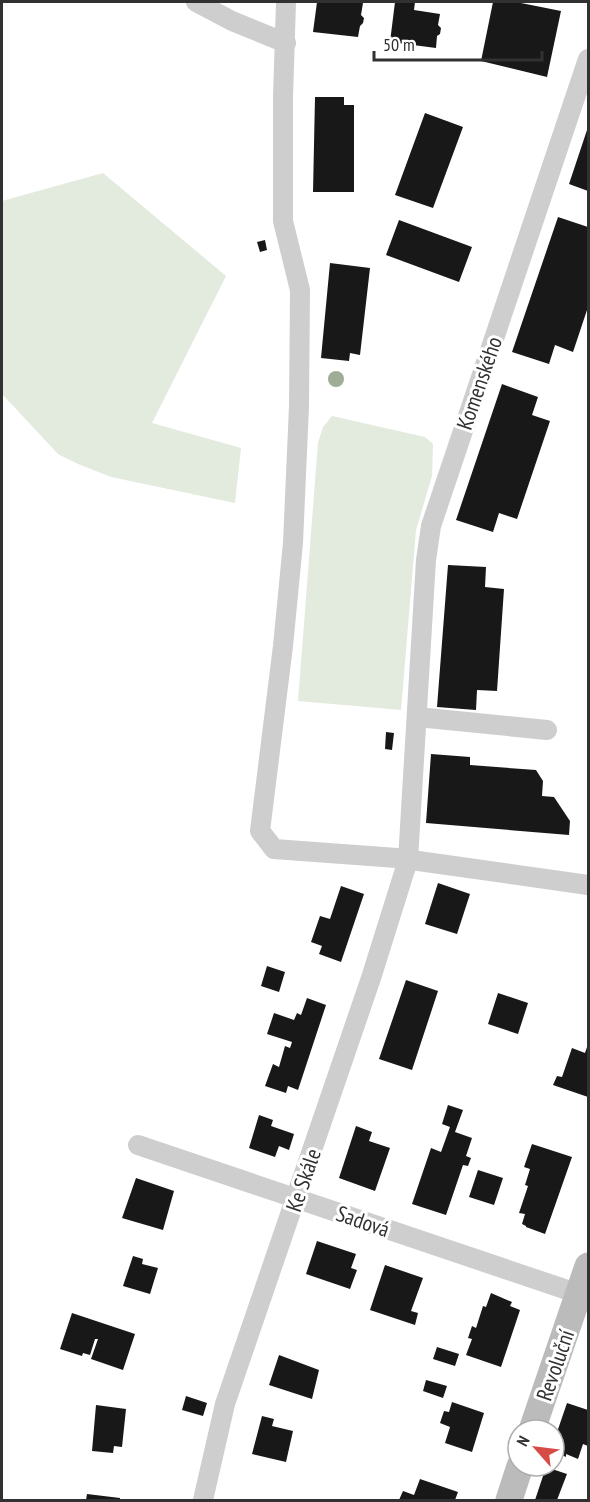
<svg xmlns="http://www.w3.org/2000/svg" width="590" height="1502" font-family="'PT Sans Narrow',sans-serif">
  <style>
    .green { fill: #e3eade }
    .building { fill: #181818 }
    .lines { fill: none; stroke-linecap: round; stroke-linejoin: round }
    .street { stroke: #cecece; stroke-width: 20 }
    .secondary { stroke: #bbb; stroke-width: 27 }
    .tree { fill: #9fad97 }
    .labels { text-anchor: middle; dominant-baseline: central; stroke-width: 6; stroke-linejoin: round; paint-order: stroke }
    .street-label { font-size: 22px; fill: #313131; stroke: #fff }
  </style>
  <rect width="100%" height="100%" fill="#fff"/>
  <path class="green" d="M 103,173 L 226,276 L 152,423 L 241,448 L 235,503 L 111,477 L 78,464 L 58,454 L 2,394 L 2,201 Z
    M 332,416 L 425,437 L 433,444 L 432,476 L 416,530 L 401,710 L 298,701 L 318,443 L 323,427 Z"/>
  <path class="building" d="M 317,2 L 363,3 L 361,15 L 364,18 L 363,23 L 360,26 L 358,37 L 313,32 Z
    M 395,2 L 415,2 L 414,10 L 440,14 L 438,25 L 441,28 L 440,34 L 437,36 L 436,48 L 390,42 Z
    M 493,2 L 516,2 L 561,11 L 547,77 L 481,61 Z
    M 315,97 L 344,97 L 344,105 L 354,105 L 354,192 L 313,192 Z
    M 425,113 L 463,127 L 433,208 L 395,195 Z
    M 588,127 L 588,191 L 569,184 Z
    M 558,217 L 588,227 L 588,307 L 573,352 L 555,345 L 549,364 L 512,352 Z
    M 399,220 L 472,247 L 459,282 L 386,255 Z
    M 265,240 L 267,250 L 260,252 L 257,242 Z
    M 330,263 L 370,268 L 360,355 L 350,353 L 349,361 L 321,358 Z
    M 502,384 L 538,397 L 532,415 L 550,421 L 517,519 L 499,513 L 493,532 L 456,520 Z
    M 448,565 L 486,567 L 485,587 L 504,589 L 497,691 L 477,690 L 476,710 L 437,707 Z
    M 386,732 L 394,733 L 392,750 L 385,749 Z
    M 431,754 L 470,757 L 470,765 L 536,770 L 543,781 L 542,796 L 554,797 L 570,821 L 569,835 L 426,823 Z
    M 438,883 L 470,894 L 457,934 L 425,924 Z
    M 341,886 L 364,894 L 341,962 L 319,954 L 322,946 L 311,942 L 320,916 L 330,919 Z
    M 267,966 L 285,972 L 279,992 L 261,986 Z
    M 406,980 L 438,991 L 412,1070 L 379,1059 Z
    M 498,993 L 528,1003 L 518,1034 L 488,1024 Z
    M 307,998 L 326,1005 L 298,1090 L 288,1086 L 286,1093 L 265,1086 L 273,1064 L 279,1067 L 285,1046 L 290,1048 L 292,1042 L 267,1034 L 274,1013 L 294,1020 L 297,1013 L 301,1015 Z
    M 588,1044 L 588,1097 L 553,1085 L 557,1076 L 562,1077 L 572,1048 L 585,1053 Z
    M 448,1105 L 463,1110 L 455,1132 L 472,1138 L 466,1156 L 471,1158 L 468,1166 L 463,1165 L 446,1215 L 412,1204 L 431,1148 L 441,1152 L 450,1127 L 442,1124 Z
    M 259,1115 L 273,1120 L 271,1126 L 294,1134 L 289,1150 L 279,1146 L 275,1157 L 249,1148 Z
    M 356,1126 L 372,1132 L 369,1141 L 390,1148 L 375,1191 L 339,1178 Z
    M 532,1144 L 572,1157 L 545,1234 L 526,1227 L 526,1226 L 522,1224 L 525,1214 L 519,1213 L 528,1186 L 525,1185 L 530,1169 L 524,1167 Z
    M 478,1170 L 503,1178 L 494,1205 L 469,1197 Z
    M 136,1178 L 174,1191 L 163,1230 L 122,1218 Z
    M 317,1241 L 356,1254 L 351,1268 L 357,1270 L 350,1289 L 306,1274 Z
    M 133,1256 L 143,1259 L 142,1264 L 158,1268 L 150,1294 L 123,1286 Z
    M 385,1265 L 423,1278 L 411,1311 L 418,1313 L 415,1325 L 370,1310 Z
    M 491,1293 L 512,1302 L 510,1306 L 520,1310 L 501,1367 L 466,1355 L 472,1339 L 468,1338 L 472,1326 L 476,1328 L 483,1306 L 486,1307 Z
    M 72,1313 L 135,1334 L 123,1370 L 91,1359 L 98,1339 L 95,1339 L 90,1355 L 83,1353 L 82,1356 L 60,1349 Z
    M 437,1347 L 459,1354 L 455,1366 L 433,1359 Z
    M 279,1355 L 319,1370 L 312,1399 L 269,1385 Z
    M 426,1380 L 447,1386 L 443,1398 L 423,1391 Z
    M 186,1396 L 207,1403 L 203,1416 L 182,1410 Z
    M 452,1402 L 484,1413 L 472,1452 L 445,1443 L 450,1427 L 440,1423 L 444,1411 L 449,1412 Z
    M 567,1403 L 588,1410 L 588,1446 L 583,1444 L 578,1459 L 566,1454 L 566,1457 L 562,1455 L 563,1453 L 554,1450 L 554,1441 Z
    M 96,1405 L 126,1409 L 122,1447 L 114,1446 L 113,1453 L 92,1451 Z
    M 262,1416 L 274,1419 L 272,1426 L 293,1431 L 286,1462 L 252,1454 Z
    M 546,1467 L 567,1474 L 557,1500 L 535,1500 Z
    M 420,1479 L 458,1492 L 455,1500 L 399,1500 L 403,1491 L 414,1495 Z
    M 87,1494 L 120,1498 L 120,1500 L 86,1500 Z"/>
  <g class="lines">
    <path class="street" d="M 196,2 L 232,21 L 286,43
      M 286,2 L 283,97 L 283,221 L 300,290 L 299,406 L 293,543 L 283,646 L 260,831 L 274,849 L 397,858 L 588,885
      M 417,717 L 547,730
      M 138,1145 L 588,1297
      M 203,1500 L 225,1404 L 371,978 L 408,860 L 426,560 L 431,526 L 588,59"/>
    <path class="secondary" d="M 532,1430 L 588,1266
      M 509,1500 L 520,1466"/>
  </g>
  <circle class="tree" cx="336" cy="379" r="8"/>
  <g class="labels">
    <g class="street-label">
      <text transform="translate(479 383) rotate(-71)">Komenského</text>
      <text transform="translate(303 1180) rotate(-71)">Ke Skále</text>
      <text transform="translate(363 1221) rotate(19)">Sadová</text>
      <text transform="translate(555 1365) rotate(-71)">Revoluční</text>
    </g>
  </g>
  <rect width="590" height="1502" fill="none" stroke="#313131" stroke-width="6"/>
  <g transform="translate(536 1448) rotate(298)"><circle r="28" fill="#ffffff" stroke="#adadad" stroke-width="1.5"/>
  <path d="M0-4.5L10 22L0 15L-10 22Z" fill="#d64b45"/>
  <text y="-9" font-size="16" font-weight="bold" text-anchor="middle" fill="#313131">N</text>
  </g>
  <path d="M374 51v9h168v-9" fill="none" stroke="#313131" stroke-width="3"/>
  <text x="383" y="51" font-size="18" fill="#313131" stroke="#ffffff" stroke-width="4.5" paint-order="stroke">50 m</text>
</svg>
